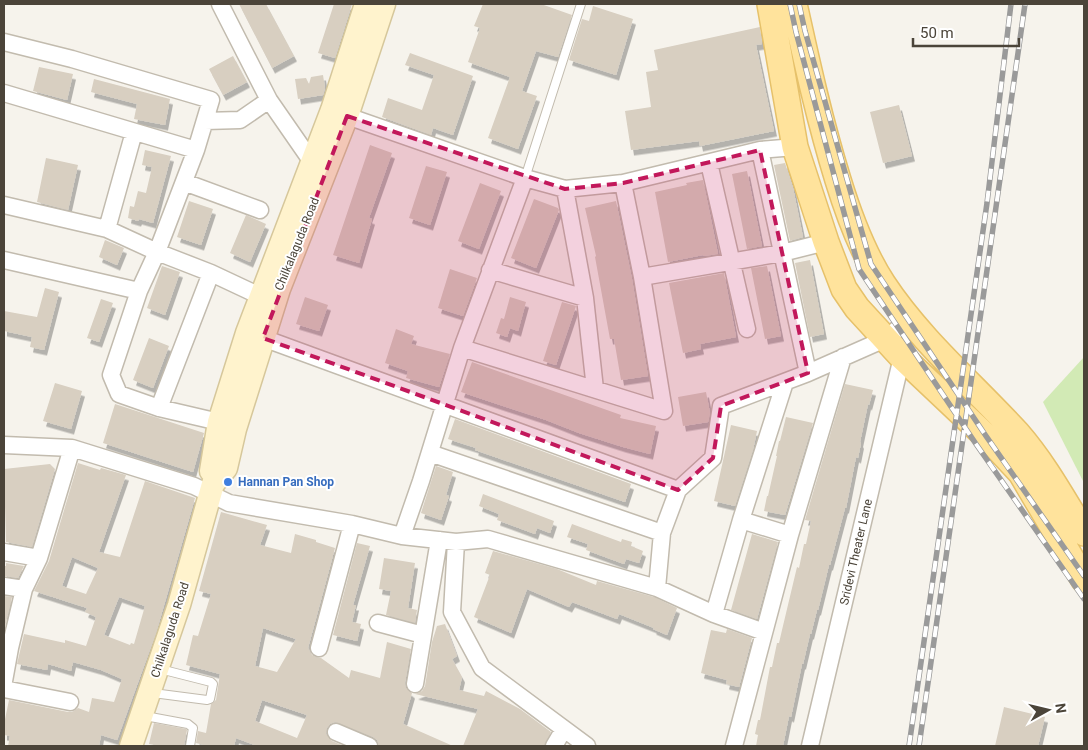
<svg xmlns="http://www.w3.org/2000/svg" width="1088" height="750" font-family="Roboto,sans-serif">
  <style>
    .green { fill: #d2eab5 }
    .building { fill: #d8cfc1; fill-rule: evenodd; filter: url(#shadow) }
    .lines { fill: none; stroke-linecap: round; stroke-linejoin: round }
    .lane-casing { stroke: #c2bbae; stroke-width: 10 }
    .street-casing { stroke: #c2bbae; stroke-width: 19 }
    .secondary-casing { stroke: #d6c79b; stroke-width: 25 }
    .primary-casing { stroke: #e6c16a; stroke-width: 28 }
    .lane { stroke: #fff; stroke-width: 8 }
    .street { stroke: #fff; stroke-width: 16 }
    .secondary { stroke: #fff3cd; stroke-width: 22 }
    .primary { stroke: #ffe39c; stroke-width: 25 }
    .rail-casing { stroke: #9a9a9a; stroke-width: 5.5 }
    .rail { stroke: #fff; stroke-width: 4; stroke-dasharray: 11; stroke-linecap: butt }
    .marked { fill: #c2185b; fill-opacity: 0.2; stroke: #c2185b; stroke-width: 4; stroke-dasharray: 10 6; stroke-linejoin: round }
    .shop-dot { fill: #3f7fe0; stroke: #fff; stroke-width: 2 }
    .labels { text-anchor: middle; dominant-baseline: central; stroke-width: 4; stroke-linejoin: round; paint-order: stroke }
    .street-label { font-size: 12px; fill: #4b4439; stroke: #fff }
    .shop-label { font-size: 12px; font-weight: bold; fill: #366cbe; stroke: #fff; text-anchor: start }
  </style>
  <defs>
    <filter id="shadow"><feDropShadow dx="3" dy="5.5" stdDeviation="0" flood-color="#0004"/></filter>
  </defs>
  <rect width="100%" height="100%" fill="#f6f3ec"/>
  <path class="green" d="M 1084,357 L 1084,483 L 1043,402 Z"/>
  <path class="building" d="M 239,4 L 266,4 L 294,56 L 272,68 Z
    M 334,4 L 352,4 L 335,58 L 318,53 Z
    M 483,4 L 541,4 L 572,15 L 558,57 L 536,51 L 522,91 L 537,96 L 518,149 L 488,138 L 510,77 L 468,62 L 480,28 L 474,26 Z
    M 593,6 L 633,19 L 616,75 L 569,60 L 582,19 L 589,21 Z
    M 760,27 L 762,44 L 756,45 L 774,131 L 700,146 L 699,141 L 631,150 L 625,111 L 651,107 L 646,72 L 658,70 L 654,50 Z
    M 410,53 L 473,76 L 453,135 L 433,128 L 431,135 L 382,117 L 388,98 L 422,110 L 434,75 L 405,65 Z
    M 233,56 L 247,82 L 223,95 L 209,69 Z
    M 39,67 L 73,74 L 67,100 L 33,91 Z
    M 323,75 L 325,88 L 323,95 L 298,99 L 295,79 L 306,78 L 309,84 L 311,77 Z
    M 94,79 L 170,99 L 165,125 L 134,119 L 137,104 L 91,92 Z
    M 899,105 L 912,156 L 883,163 L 870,112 Z
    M 370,145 L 392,153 L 369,218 L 372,219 L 359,263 L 333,255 Z
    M 145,150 L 171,156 L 153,223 L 139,219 L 138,221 L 128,218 L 130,206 L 134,207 L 138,191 L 146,193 L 152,167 L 142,165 Z
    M 46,158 L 78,165 L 68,210 L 37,202 Z
    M 785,163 L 793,188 L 803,237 L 790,241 L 774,165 Z
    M 426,166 L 447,172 L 430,225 L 409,218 Z
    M 747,171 L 762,246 L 747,249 L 732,174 Z
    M 703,180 L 718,254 L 704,256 L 703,255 L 668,262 L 655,192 L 687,185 L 686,183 Z
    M 480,183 L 501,191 L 479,249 L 458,241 Z
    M 534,199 L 558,208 L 559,210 L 536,268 L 511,258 Z
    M 189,201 L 213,209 L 201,245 L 177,237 Z
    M 616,201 L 632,279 L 648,376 L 621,380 L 614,339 L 610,339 L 595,257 L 596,256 L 585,208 Z
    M 246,215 L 266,224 L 250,262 L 230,253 Z
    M 105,240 L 124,248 L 117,265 L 99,257 Z
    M 810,260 L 824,334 L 810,337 L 795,263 Z
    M 162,266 L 180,272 L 165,315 L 147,308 Z
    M 767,266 L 781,336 L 765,339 L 751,268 Z
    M 450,269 L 477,278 L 463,316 L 438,308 Z
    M 724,273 L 736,337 L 700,344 L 701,349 L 683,353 L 669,283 Z
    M 45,288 L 59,292 L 44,350 L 30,347 L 32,337 L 4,331 L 4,311 L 37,317 Z
    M 305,297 L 328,305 L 319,331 L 296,324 Z
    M 510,297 L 526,302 L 518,331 L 510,328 L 507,337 L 496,333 L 501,318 L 504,319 Z
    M 101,299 L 113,303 L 99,342 L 87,338 Z
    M 562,302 L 576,306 L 556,365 L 543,361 Z
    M 396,329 L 414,336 L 411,344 L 450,354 L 439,387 L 406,378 L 408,371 L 385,363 Z
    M 149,338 L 169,346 L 153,388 L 133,380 Z
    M 472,362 L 621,415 L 620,418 L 656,426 L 650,454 L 623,447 L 579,433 L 546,420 L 461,392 Z
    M 55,383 L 82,391 L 71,429 L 43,421 Z
    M 845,384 L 873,390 L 869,405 L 868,404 L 860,442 L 861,443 L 858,458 L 856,457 L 846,508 L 845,508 L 830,565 L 829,565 L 818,610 L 817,610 L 811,634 L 810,634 L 803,664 L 802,664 L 791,717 L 789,716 L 783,746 L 756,746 L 758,735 L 755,734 L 758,720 L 760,720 L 770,667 L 772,667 L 777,643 L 779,643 L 782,630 L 797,567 L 799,568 L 804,544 L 806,544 L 811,521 L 805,520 Z
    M 706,392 L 710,413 L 708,422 L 683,426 L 678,397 Z
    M 115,404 L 204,433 L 193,472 L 103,443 Z
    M 786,417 L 813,423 L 785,515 L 764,511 L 767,496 L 768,496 L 777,456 L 776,456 L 779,441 L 780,441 Z
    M 455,419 L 631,484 L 625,502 L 475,450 L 476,448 L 448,439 Z
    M 731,425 L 757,431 L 753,450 L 735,506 L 714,501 Z
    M 78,463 L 100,470 L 101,468 L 126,475 L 99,552 L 120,557 L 145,481 L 195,498 L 156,633 L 117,740 L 101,735 L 99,746 L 8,746 L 10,736 L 4,735 L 4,724 L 9,700 L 68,712 L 72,712 L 78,708 L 89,712 L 92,698 L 114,702 L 122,679 L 101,670 L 73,662 L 71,671 L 48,664 L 47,670 L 17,664 L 24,634 L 65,643 L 65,640 L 86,646 L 96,617 L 85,612 L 87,608 L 34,591 L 49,561 ZM 72,557 L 98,568 L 86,594 L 62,586 ZM 119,597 L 145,606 L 134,644 L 131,643 L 130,645 L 104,635 Z
    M 50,464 L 55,469 L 32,547 L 6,542 L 4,469 Z
    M 436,466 L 453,472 L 446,495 L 449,496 L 441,520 L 421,513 Z
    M 483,494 L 554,521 L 550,533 L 537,528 L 535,534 L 497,520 L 499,514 L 479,506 Z
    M 221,512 L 267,525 L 260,545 L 291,553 L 295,534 L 316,540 L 316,542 L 335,548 L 308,648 L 312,655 L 316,657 L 321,658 L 349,678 L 351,670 L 380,678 L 387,642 L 411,649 L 405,683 L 406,688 L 412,693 L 403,724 L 453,746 L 379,746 L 377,740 L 373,737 L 335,722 L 330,724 L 327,728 L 326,734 L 332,741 L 344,746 L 257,746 L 236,738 L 234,746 L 208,746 L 196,743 L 198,731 L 206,733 L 211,704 L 216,700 L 220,674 L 186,665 L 193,635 L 198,636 L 211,594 L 199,591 ZM 263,628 L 296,639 L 277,672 L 255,666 ZM 262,700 L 307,715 L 297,738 L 255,721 Z
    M 572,524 L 621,542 L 622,539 L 632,542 L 631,546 L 643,551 L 639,563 L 626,559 L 624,564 L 586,550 L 588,544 L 567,537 Z
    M 752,534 L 778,542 L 757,619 L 731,610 Z
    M 357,543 L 370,546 L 353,605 L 356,605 L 352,622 L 361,624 L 357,641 L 333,635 Z
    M 493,551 L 557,569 L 596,585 L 597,581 L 654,597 L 677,608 L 667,635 L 653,629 L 654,628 L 619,614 L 617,619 L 572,602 L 569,607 L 527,589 L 511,633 L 474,617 L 490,575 L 485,573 Z
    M 384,558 L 415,563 L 408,608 L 417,610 L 415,623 L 386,615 L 391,591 L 379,589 Z
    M 6,563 L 24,566 L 18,578 L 4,576 L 4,566 L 6,566 Z
    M 4,596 L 12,597 L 4,631 Z
    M 445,624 L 457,656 L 452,659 L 462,677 L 459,690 L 484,696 L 486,691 L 520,709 L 551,732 L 544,746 L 463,746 L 478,709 L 415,694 L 422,691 L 425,686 L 432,642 L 437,626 Z
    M 727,629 L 752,638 L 739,687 L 726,684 L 727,680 L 701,673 L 711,630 L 726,633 Z
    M 1004,707 L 1045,717 L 1038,746 L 995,746 Z
    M 154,723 L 186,729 L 187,730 L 184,746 L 160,746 L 149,744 Z"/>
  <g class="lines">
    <defs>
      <path id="lane" d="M 525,178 L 581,4
        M 153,693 L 207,700 L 210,699 L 213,684 L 211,682 L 160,669
        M 145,716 L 188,724 L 193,728 L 190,746"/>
      <path id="street" d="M 220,4 L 269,100 L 312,162
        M 4,42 L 72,59 L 211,100 L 196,150 L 157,252 L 139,291 L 111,375 L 119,394 L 159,408 L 219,422
        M 4,93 L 196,150
        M 347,116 L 525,178 L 565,189 L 623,183 L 760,150 L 795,147
        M 205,121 L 240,120 L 269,100
        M 760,150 L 808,373
        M 709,163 L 747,329
        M 184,182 L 260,210
        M 565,189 L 585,298 L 595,389
        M 4,205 L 107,229 L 157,252 L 211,273 L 260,296
        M 107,229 L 134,132
        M 4,260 L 139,291
        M 490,270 L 585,298
        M 642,277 L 782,253 L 826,242
        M 263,338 L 678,490
        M 462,348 L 664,411 L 642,277 L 623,183
        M 159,408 L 211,273
        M 4,445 L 72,448 L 194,486 L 229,503 L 352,524 L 402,536 L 456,542 L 488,539 L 657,588 L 714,614 L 764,632
        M 430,453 L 662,533
        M 741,520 L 790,535
        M 402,536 L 421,481 L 462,348 L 525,178
        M 456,542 L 452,612 L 482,668 L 587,746
        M 4,552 L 39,558
        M 4,586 L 24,589
        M 657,588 L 662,533 L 678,490 L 713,458 L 721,406 L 808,373 L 885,339 L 910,319
        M 714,614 L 741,520 L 785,382
        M 378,623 L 423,635
        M 319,648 L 352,524
        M 4,681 L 10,648 L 24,589 L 39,558 L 72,448
        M 415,684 L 439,540
        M 4,689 L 70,702
        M 336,732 L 369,746
        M 554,746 L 564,729
        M 734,746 L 790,535 L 843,357
        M 810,746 L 902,357"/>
      <path id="secondary" d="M 211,471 L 219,422 L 247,333 L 332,110 L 366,4
        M 131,746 L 179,605 L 213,484 L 226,468 L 235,429 L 279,289 L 347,116 L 384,4"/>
      <path id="primary" d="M 770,4 L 795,147 L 826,242 L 844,289 L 857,308 L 902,357 L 992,442 L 1021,473 L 1084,580
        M 794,4 C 807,63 820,122 838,180 C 849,216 862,252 883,284 C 920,340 972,384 1017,433 C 1044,464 1063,499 1084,533"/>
    </defs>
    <use href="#lane" class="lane-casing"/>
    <use href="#street" class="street-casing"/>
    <use href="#secondary" class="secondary-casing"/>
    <use href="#primary" class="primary-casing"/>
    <use href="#lane" class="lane"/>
    <use href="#street" class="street"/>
    <use href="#secondary" class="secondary"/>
    <use href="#primary" class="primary"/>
    <defs>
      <path id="rail" d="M 790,4 L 796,32 L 859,269 L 976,444 L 1084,599
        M 799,4 L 805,31 L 871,264 L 986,436 L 1084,576
        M 909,746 L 987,203 L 1011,4
        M 919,746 L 1025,4"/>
    </defs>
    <use href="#rail" class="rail-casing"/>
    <use href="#rail" class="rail"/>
  </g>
  <path class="marked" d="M 347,116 L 565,189 L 623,183 L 760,150 L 808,373 L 721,406 L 713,458 L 678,490 L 263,338 Z"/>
  <circle class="shop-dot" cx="228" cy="482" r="5"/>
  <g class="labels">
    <g class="street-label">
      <text transform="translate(297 244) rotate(-68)">Chilkalaguda Road</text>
      <text transform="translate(856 552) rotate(-77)">Sridevi Theater Lane</text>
      <text transform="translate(170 630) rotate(-72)">Chilkalaguda Road</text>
    </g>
    <g class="shop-label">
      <text x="238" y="482">Hannan Pan Shop</text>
    </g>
  </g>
  <rect width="1088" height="750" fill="none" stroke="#4b4439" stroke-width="10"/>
  <g transform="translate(1048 710) rotate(82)" stroke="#ffffff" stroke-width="4" paint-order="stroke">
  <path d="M0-4L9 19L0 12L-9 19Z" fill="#4b4439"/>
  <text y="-8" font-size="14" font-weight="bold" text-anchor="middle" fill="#4b4439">N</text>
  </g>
  <path d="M913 38v8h106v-8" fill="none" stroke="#4b4439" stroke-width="2.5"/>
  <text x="920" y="38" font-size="15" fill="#4b4439" stroke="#ffffff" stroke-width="4" paint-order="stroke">50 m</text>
</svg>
